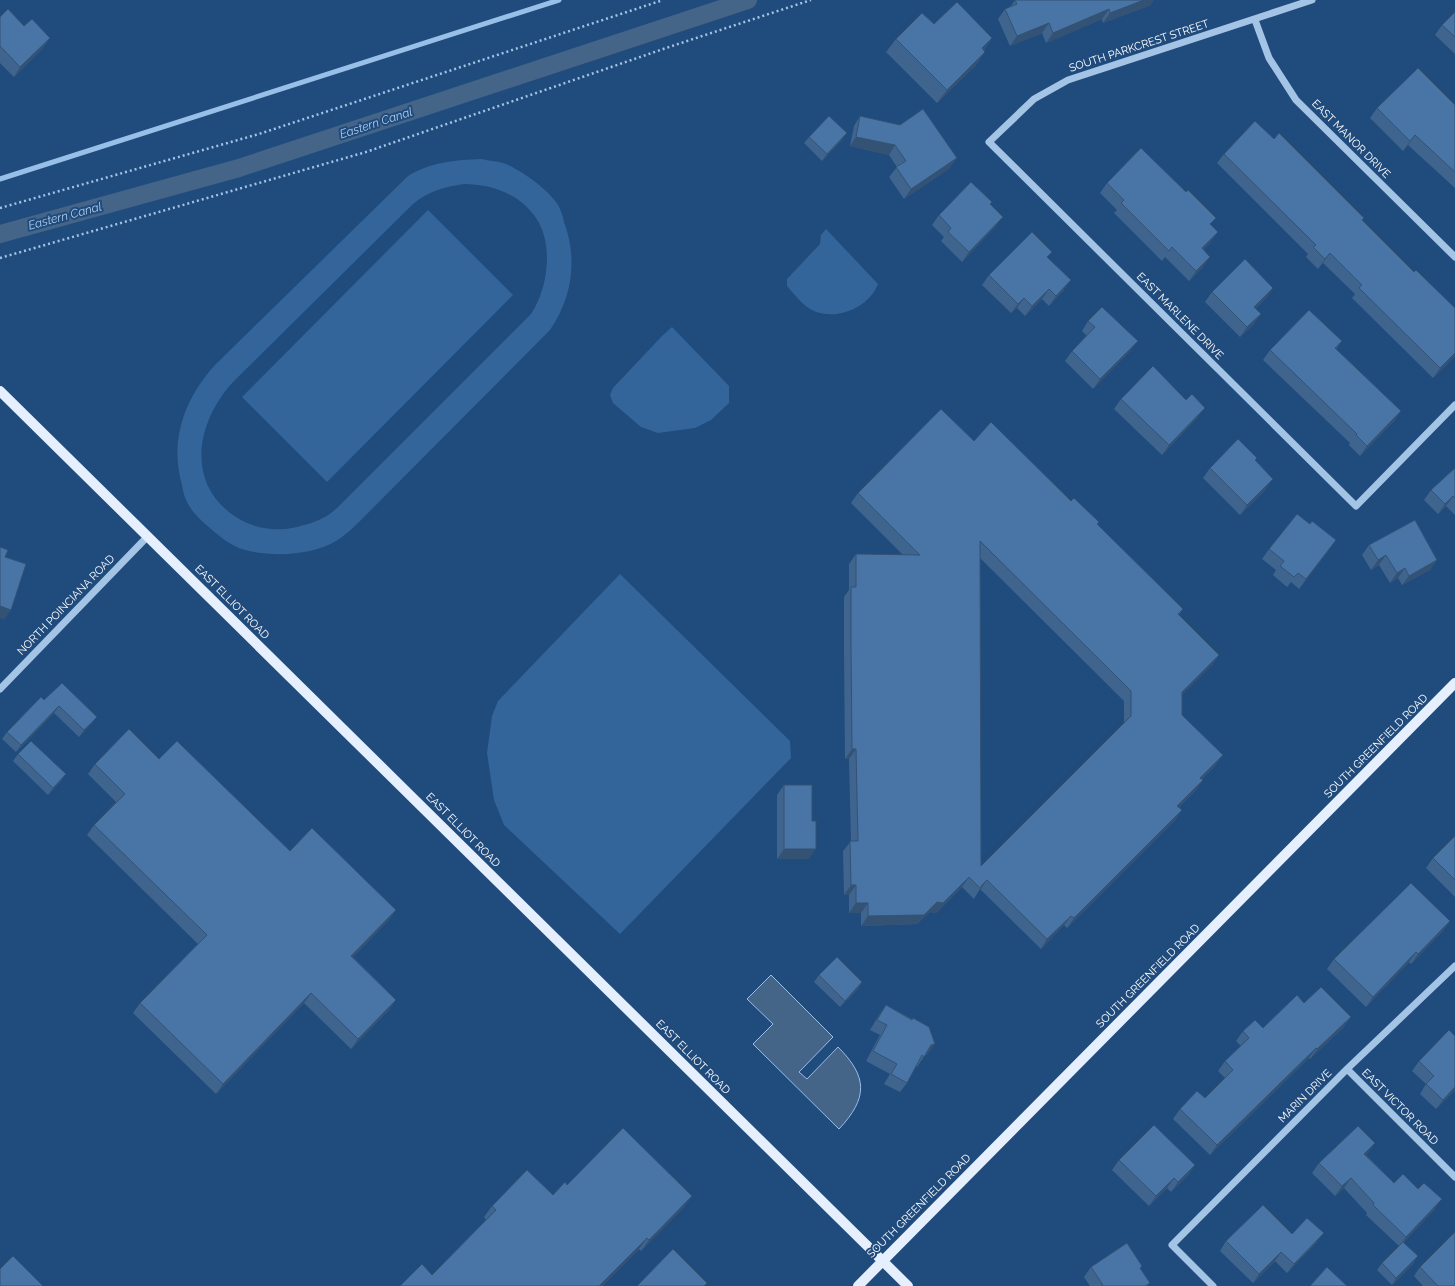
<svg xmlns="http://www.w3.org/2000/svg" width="1455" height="1286" font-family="Raleway,sans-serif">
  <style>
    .green { fill: #33659b; fill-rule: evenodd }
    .water { fill: #446488; stroke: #97bfe8 }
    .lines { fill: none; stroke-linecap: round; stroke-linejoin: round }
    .stream { stroke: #97bfe8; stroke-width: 5 }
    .canal { stroke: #446488; stroke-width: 18 }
    .path { stroke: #a4c4e6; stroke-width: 2.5; stroke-dasharray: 2 3; stroke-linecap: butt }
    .minor { stroke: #a4c4e6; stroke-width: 7 }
    .major { stroke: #e5effd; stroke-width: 10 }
    .wall { fill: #3f658f; fill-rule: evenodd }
    .shaded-wall { fill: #335274 }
    .building { fill: #4975a6; stroke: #335274; fill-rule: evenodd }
    .labels { text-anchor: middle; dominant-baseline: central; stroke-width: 4; stroke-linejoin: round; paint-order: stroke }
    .street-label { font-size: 11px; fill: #fff; stroke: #204b7d }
    .water-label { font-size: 12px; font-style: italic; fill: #afceee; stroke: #204b7d }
  </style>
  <rect width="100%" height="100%" fill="#204b7d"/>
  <path class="green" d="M 482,159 C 489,161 496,161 503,163 C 520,169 549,190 558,205 C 561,210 563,217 564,222 C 578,259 572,298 550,330 L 358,523 C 351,530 344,536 336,541 C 312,556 266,558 239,548 C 229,544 219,536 211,529 C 203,522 192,513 187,502 C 184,497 183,490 182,485 C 169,440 185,398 215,365 L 408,176 C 431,162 455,160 482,159 ZM 464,184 C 491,184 520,194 536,218 C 554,244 548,289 531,314 L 340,505 C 326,519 316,522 297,527 C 275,532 255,529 236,517 C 185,484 196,422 233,382 L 413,204 C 429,191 444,187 464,184 Z
    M 428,210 L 513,295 L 327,482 L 242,397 Z
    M 826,229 L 878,284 C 869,307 838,321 814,311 C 804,307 794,294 787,286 L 787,279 L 820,244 L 821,235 Z
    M 672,327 L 729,386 L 729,403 L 711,420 L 695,428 L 658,433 L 641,427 L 613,403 L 610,395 L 613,388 L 662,336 Z
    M 620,574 L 790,741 L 791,758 L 620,934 L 504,825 L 494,800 L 487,753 L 492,716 L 498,701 Z"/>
  <path class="water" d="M 771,975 L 833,1037 L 799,1072 L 807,1079 L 838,1047 C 868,1077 868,1098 839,1129 L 753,1044 L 773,1024 L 747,999 Z"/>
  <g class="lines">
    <path class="stream" d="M 0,179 L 559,0"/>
    <path class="canal" d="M 0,234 L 239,168 L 748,0"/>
    <path class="path" d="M 0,208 L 259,134 L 663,0
      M 0,258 L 366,152 L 669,47 L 811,0"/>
    <path class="minor" d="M 1312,0 L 1068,80 L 1034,99 L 989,142 L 1356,506 L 1455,405
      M 1255,20 L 1269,58 L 1296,100 L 1455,257
      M 0,689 L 148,536
      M 1347,1069 L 1455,1177
      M 1213,1286 L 1172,1245 L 1347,1069 L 1455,966"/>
    <path class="major" d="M 0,391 L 908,1286
      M 858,1286 L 1455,683"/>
  </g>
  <path class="wall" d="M 1015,0 L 1151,5 L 1103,23 L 1102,19 L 1046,43 L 1042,33 L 1010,46 L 998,19 L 1005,9 L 1011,6 Z
    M 1455,12 L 1455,54 L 1435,35 L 1442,25 Z
    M 0,17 L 24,26 L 50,38 L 43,48 L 14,77 L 0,63 Z
    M 934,24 L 992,38 L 984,50 L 985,52 L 976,65 L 937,103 L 886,52 L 896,39 Z
    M 1455,105 L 1455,188 L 1408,145 L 1403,151 L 1370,118 L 1377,108 Z
    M 860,116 L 950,168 L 904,199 L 889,177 L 897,167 L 889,155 L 850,146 L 854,126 Z
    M 809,137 L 842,140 L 822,161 L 804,143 Z
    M 1274,139 L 1364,218 L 1362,220 L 1455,356 L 1433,378 L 1352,298 L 1355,294 L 1323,263 L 1318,269 L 1306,257 L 1308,254 L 1217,163 L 1224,154 Z
    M 1107,183 L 1211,225 L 1211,242 L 1203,250 L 1203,267 L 1189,281 L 1165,257 L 1162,261 L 1114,213 L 1117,210 L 1100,193 Z
    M 990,204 L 996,226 L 962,262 L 941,241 L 944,237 L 932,225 L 939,215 Z
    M 1048,258 L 1064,290 L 1049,306 L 1042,299 L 1025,316 L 1017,308 L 1011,313 L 982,285 L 989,275 Z
    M 1273,288 L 1266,298 L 1256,308 L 1254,324 L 1240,337 L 1205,302 L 1212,292 Z
    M 1088,321 L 1131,350 L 1093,389 L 1065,361 L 1072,351 L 1087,336 L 1082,331 Z
    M 1342,341 L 1336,349 L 1401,411 L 1394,421 L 1360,456 L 1349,445 L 1350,443 L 1263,360 L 1270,350 Z
    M 1121,399 L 1186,400 L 1198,417 L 1162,455 L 1114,409 Z
    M 974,441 L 1071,501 L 1097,524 L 1183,609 L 1179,615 L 1219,655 L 1212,665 L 1182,694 L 1182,715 L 1216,765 L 1202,779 L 1203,780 L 1196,790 L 1179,807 L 1182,810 L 1175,820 L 1067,928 L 1064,925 L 1041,949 L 980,889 L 974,899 L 962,887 L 936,913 L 930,912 L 917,924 L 861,926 L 861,913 L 849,913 L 849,895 L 844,895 L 843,851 L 851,841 L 849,759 L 845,759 L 844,654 L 844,597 L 849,590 L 849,564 L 856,554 L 903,555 L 851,503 L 858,493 ZM 980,558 L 1124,701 L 1124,723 L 981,866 Z
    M 1257,458 L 1255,461 L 1266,489 L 1240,515 L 1203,478 L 1210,468 Z
    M 1455,468 L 1455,515 L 1446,506 L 1438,514 L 1424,500 L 1431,490 Z
    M 1310,524 L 1336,540 L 1329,550 L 1299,589 L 1291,582 L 1287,587 L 1273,575 L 1276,570 L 1262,559 L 1269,549 Z
    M 1369,545 L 1437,560 L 1430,570 L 1402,585 L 1398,578 L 1390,583 L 1379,565 L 1371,570 L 1362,555 Z
    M 44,700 L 97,717 L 92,723 L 79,737 L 54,713 L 16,752 L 2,739 L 7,732 Z
    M 18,754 L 66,774 L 61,781 L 48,795 L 13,761 Z
    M 159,759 L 290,851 L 396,910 L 389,920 L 353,957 L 396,1000 L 389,1010 L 351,1049 L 304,1003 L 216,1094 L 133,1013 L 140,1003 L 198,944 L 87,835 L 94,825 L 116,802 L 88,774 L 95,764 Z
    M 784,785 L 812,821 L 809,859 L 777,859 L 777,795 Z
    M 1455,836 L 1455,897 L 1426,868 L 1433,858 Z
    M 1450,921 L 1443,931 L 1411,964 L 1409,962 L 1366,1007 L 1327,969 L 1334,959 Z
    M 819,975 L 862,982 L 858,989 L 840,1007 L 814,982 Z
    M 1304,1003 L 1344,1027 L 1310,1059 L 1309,1058 L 1210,1155 L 1173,1119 L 1180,1109 L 1205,1098 L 1225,1078 L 1218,1071 L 1225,1061 L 1241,1046 L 1236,1041 L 1243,1031 L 1263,1028 Z
    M 886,1005 L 912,1019 L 913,1018 L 928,1054 L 925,1055 L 917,1067 L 916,1066 L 907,1083 L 900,1092 L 884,1084 L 890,1074 L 866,1061 L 880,1035 L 870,1030 L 879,1015 Z
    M 1455,1036 L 1455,1090 L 1436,1109 L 1420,1094 L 1426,1084 L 1412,1071 L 1419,1061 Z
    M 1375,1143 L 1366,1155 L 1394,1183 L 1435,1209 L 1404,1242 L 1414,1263 L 1392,1285 L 1377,1270 L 1382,1263 L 1399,1246 L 1366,1215 L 1367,1213 L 1344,1188 L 1335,1196 L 1312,1173 L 1319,1163 Z
    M 1119,1160 L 1195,1165 L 1188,1175 L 1171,1192 L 1167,1188 L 1149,1206 L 1112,1170 Z
    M 567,1185 L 692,1196 L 684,1207 L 641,1251 L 639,1249 L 602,1286 L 400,1286 L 432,1275 L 486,1220 L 484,1217 L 492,1206 L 553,1195 Z
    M 1292,1234 L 1317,1242 L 1287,1273 L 1275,1261 L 1253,1283 L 1220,1251 L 1226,1241 Z
    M 1091,1267 L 1140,1269 L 1148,1286 L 1090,1286 L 1084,1277 Z
    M 1420,1267 L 1455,1286 L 1423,1286 L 1414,1276 Z"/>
  <path class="shaded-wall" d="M 1144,0 L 1154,0 L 1151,5 L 1103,23 L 1110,13 Z
    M 1109,9 L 1102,19 L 1046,43 L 1053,33 Z
    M 1049,23 L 1042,33 L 1010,46 L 1017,36 Z
    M 50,38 L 43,48 L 14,77 L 20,67 Z
    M 992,38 L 983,51 L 982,48 Z
    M 985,52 L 976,65 L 937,103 L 947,90 Z
    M 847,133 L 842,140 L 822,161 L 827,154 Z
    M 1415,135 L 1408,145 L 1403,151 L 1410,141 Z
    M 856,137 L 895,145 L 889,155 L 850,146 Z
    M 957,158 L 950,168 L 904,199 L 911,189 Z
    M 1003,217 L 996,226 L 962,262 L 969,252 Z
    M 1218,232 L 1211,242 L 1195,258 L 1202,248 Z
    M 1330,253 L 1323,263 L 1318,269 L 1325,259 Z
    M 1210,257 L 1203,267 L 1189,281 L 1196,271 Z
    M 1071,280 L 1064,290 L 1049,306 L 1056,296 Z
    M 1273,288 L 1266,298 L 1247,317 L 1254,307 Z
    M 1049,289 L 1042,299 L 1025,316 L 1032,306 Z
    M 1024,298 L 1017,308 L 1011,313 L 1018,304 Z
    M 1261,314 L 1254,324 L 1240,337 L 1247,327 Z
    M 1138,341 L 1131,350 L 1093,389 L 1100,379 Z
    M 1455,353 L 1455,356 L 1433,378 L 1440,368 Z
    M 1205,408 L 1198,417 L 1162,455 L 1169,445 Z
    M 1401,411 L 1394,421 L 1360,456 L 1367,446 Z
    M 1273,479 L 1266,489 L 1240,515 L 1247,505 Z
    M 1453,496 L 1446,506 L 1438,514 L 1445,504 Z
    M 1336,540 L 1329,550 L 1299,589 L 1306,579 Z
    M 1386,555 L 1379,565 L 1371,570 L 1378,560 Z
    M 1437,560 L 1430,570 L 1402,585 L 1409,576 Z
    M 1405,568 L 1398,578 L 1390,583 L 1397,573 Z
    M 0,606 L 11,610 L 4,620 L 0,618 Z
    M 1219,655 L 1212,665 L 1175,702 L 1182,692 Z
    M 59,706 L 54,713 L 16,752 L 21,745 Z
    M 97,717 L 92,723 L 79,737 L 84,730 Z
    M 852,749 L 856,749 L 849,759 L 845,759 Z
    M 1223,755 L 1216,765 L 1193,788 L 1200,778 Z
    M 66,774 L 61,781 L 48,795 L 53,788 Z
    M 1203,780 L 1196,790 L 1170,815 L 1177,806 Z
    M 1182,810 L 1175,820 L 1067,928 L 1074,918 Z
    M 784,849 L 816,849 L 809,859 L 777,859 Z
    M 969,877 L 962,887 L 936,913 L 930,912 L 917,924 L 861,926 L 868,916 Z
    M 987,880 L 980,890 L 981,889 L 980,888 Z
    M 851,885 L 856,885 L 849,895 L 844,895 Z
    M 856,903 L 868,903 L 861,913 L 849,913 Z
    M 396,910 L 389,920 L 345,966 L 351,956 Z
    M 1071,916 L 1064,925 L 1041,949 L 1047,939 Z
    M 1450,921 L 1443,931 L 1411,964 L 1418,954 Z
    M 1416,952 L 1409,962 L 1366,1007 L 1373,997 Z
    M 862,982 L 858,989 L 840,1007 L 845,1001 Z
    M 311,993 L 304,1003 L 216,1094 L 223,1084 Z
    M 396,1000 L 389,1010 L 351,1049 L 358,1039 Z
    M 1351,1017 L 1344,1027 L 1310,1059 L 1317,1049 Z
    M 935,1044 L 928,1054 L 924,1055 L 931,1045 Z
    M 1316,1048 L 1309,1058 L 1210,1155 L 1217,1145 Z
    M 1455,1087 L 1455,1090 L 1436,1109 L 1443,1100 Z
    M 1375,1143 L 1368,1153 L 1358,1164 L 1364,1154 Z
    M 1195,1165 L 1188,1175 L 1171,1192 L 1178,1182 Z
    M 1174,1178 L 1167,1188 L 1149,1206 L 1156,1196 Z
    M 1351,1178 L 1344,1188 L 1335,1196 L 1342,1186 Z
    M 692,1196 L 684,1207 L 641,1251 L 649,1240 Z
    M 1442,1199 L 1435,1209 L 1399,1247 L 1406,1237 Z
    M 1324,1233 L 1317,1242 L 1287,1273 L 1294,1264 Z
    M 647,1238 L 639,1249 L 602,1286 L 599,1286 Z
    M 1281,1252 L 1275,1261 L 1253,1283 L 1259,1274 Z
    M 1418,1256 L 1414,1263 L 1392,1285 L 1396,1278 Z"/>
  <path class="building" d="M 1015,0 L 1144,0 L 1110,13 L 1109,9 L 1053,33 L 1049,23 L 1017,36 L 1005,9 L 1017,4 Z
    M 957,2 L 992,38 L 982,48 L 985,52 L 947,90 L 896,39 L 922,13 L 934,24 Z
    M 8,9 L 24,26 L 32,19 L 50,38 L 20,67 L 0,46 L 0,17 Z
    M 1455,12 L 1455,37 L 1442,25 Z
    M 1418,68 L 1455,105 L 1455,172 L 1415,135 L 1410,141 L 1377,108 Z
    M 923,109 L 957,158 L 911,189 L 896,167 L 906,161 L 895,145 L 856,137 L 860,116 L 900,125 Z
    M 829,116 L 847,133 L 827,154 L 809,137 Z
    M 1255,121 L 1274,139 L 1279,133 L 1364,218 L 1362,220 L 1414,272 L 1416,270 L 1455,308 L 1455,353 L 1440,368 L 1359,288 L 1362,285 L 1330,253 L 1325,259 L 1313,247 L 1316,245 L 1224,154 Z
    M 1141,148 L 1186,192 L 1188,190 L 1216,218 L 1210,224 L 1218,232 L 1202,248 L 1210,257 L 1196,271 L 1172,247 L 1169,251 L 1121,203 L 1124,200 L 1107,183 Z
    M 971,182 L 992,202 L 990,204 L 1003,217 L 969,252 L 948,232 L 951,228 L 939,215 Z
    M 1032,232 L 1052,252 L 1047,257 L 1071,280 L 1056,296 L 1049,289 L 1032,306 L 1024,298 L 1018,304 L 989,275 Z
    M 1245,259 L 1273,288 L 1254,307 L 1261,314 L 1247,327 L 1212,292 Z
    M 1102,307 L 1138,341 L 1100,379 L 1072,351 L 1095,327 L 1088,321 Z
    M 1309,310 L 1342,341 L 1335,348 L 1401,411 L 1367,446 L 1356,435 L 1357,434 L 1270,350 Z
    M 1153,366 L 1186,400 L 1192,394 L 1205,408 L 1169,445 L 1121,399 Z
    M 941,409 L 974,441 L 991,422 L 1071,501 L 1074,498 L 1099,522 L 1097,524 L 1183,609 L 1178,614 L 1219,655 L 1182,692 L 1182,715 L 1223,755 L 1200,778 L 1203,780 L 1177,806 L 1182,810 L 1074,918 L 1071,916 L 1047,939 L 987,880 L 981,886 L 981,889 L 969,877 L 943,903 L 937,902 L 924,915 L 868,916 L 868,903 L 856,903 L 856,885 L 851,885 L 850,841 L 858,841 L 856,749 L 852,749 L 851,644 L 851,587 L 856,587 L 856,554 L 920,555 L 858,493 ZM 980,541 L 1131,691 L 1131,716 L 981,866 Z
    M 1238,439 L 1257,458 L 1255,460 L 1273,479 L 1247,505 L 1210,468 Z
    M 1455,468 L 1455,498 L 1453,496 L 1445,504 L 1431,490 Z
    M 1297,514 L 1310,524 L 1312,521 L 1336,540 L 1306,579 L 1298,573 L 1294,577 L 1280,566 L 1284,561 L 1269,549 Z
    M 1415,520 L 1437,560 L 1409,576 L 1405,568 L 1397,573 L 1386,555 L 1378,560 L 1369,545 Z
    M 0,547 L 8,550 L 5,557 L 26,564 L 11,610 L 0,606 Z
    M 62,683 L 97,717 L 84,730 L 59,706 L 21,745 L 7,732 L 41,697 L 44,700 Z
    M 129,729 L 159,759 L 177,741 L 290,851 L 312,828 L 396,910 L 351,956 L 396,1000 L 358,1039 L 311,993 L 223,1084 L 140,1003 L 207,935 L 94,825 L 125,794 L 95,764 Z
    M 31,741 L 66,774 L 53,788 L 18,754 Z
    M 784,785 L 812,785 L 812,821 L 816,821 L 816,849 L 784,849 Z
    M 1455,836 L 1455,880 L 1433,858 Z
    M 1411,883 L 1450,921 L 1418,954 L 1416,952 L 1373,997 L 1334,959 Z
    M 837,957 L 862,982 L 845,1001 L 819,975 Z
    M 1321,987 L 1351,1017 L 1317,1049 L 1316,1048 L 1217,1145 L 1180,1109 L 1197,1091 L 1205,1098 L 1233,1070 L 1225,1061 L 1249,1038 L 1243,1031 L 1255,1020 L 1263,1028 L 1297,995 L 1304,1003 Z
    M 886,1005 L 912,1020 L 913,1018 L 929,1027 L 935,1044 L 931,1045 L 924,1057 L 922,1055 L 907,1083 L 891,1074 L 897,1064 L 873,1051 L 887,1025 L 877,1020 Z
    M 1449,1030 L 1455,1036 L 1455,1087 L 1443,1100 L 1426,1084 L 1434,1076 L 1419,1061 Z
    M 1154,1125 L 1195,1165 L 1178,1182 L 1174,1178 L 1156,1196 L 1119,1160 Z
    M 1358,1126 L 1375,1143 L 1364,1154 L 1394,1183 L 1403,1174 L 1418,1189 L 1424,1183 L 1442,1199 L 1406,1237 L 1373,1205 L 1374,1203 L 1351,1178 L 1342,1186 L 1319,1163 Z
    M 623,1128 L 692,1196 L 649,1240 L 647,1238 L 599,1286 L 400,1286 L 422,1264 L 432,1275 L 496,1210 L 492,1206 L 527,1170 L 553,1195 L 565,1182 L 567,1185 Z
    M 1263,1205 L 1292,1234 L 1307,1218 L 1324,1233 L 1294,1264 L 1281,1252 L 1259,1274 L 1226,1241 Z
    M 1455,1232 L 1455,1286 L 1438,1286 L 1420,1267 Z
    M 1403,1242 L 1418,1256 L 1396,1278 L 1382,1263 Z
    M 1127,1243 L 1142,1266 L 1140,1268 L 1150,1283 L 1145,1286 L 1101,1286 L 1103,1285 L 1091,1267 Z
    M 673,1249 L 707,1283 L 704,1286 L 637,1286 Z
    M 13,1256 L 43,1286 L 0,1286 L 0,1269 Z
    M 1327,1267 L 1347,1286 L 1310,1286 Z"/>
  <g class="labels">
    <g class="street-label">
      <text transform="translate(1139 46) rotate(-18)">SOUTH PARKCREST STREET</text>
      <text transform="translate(1351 139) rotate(45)">EAST MANOR DRIVE</text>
      <text transform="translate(1180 316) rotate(45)">EAST MARLENE DRIVE</text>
      <text transform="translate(232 602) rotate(45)">EAST ELLIOT ROAD</text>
      <text transform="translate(66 605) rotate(-46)">NORTH POINCIANA ROAD</text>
      <text transform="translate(1376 746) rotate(-45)">SOUTH GREENFIELD ROAD</text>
      <text transform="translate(463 830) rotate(45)">EAST ELLIOT ROAD</text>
      <text transform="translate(1148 976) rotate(-45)">SOUTH GREENFIELD ROAD</text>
      <text transform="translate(693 1057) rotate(45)">EAST ELLIOT ROAD</text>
      <text transform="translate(1305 1096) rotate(-45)">MARIN DRIVE</text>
      <text transform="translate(1400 1107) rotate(45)">EAST VICTOR ROAD</text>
      <text transform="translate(919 1206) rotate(-45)">SOUTH GREENFIELD ROAD</text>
    </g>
    <g class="water-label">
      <text transform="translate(376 123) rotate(-18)">Eastern Canal</text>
      <text transform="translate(65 216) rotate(-15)">Eastern Canal</text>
    </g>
  </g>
</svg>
